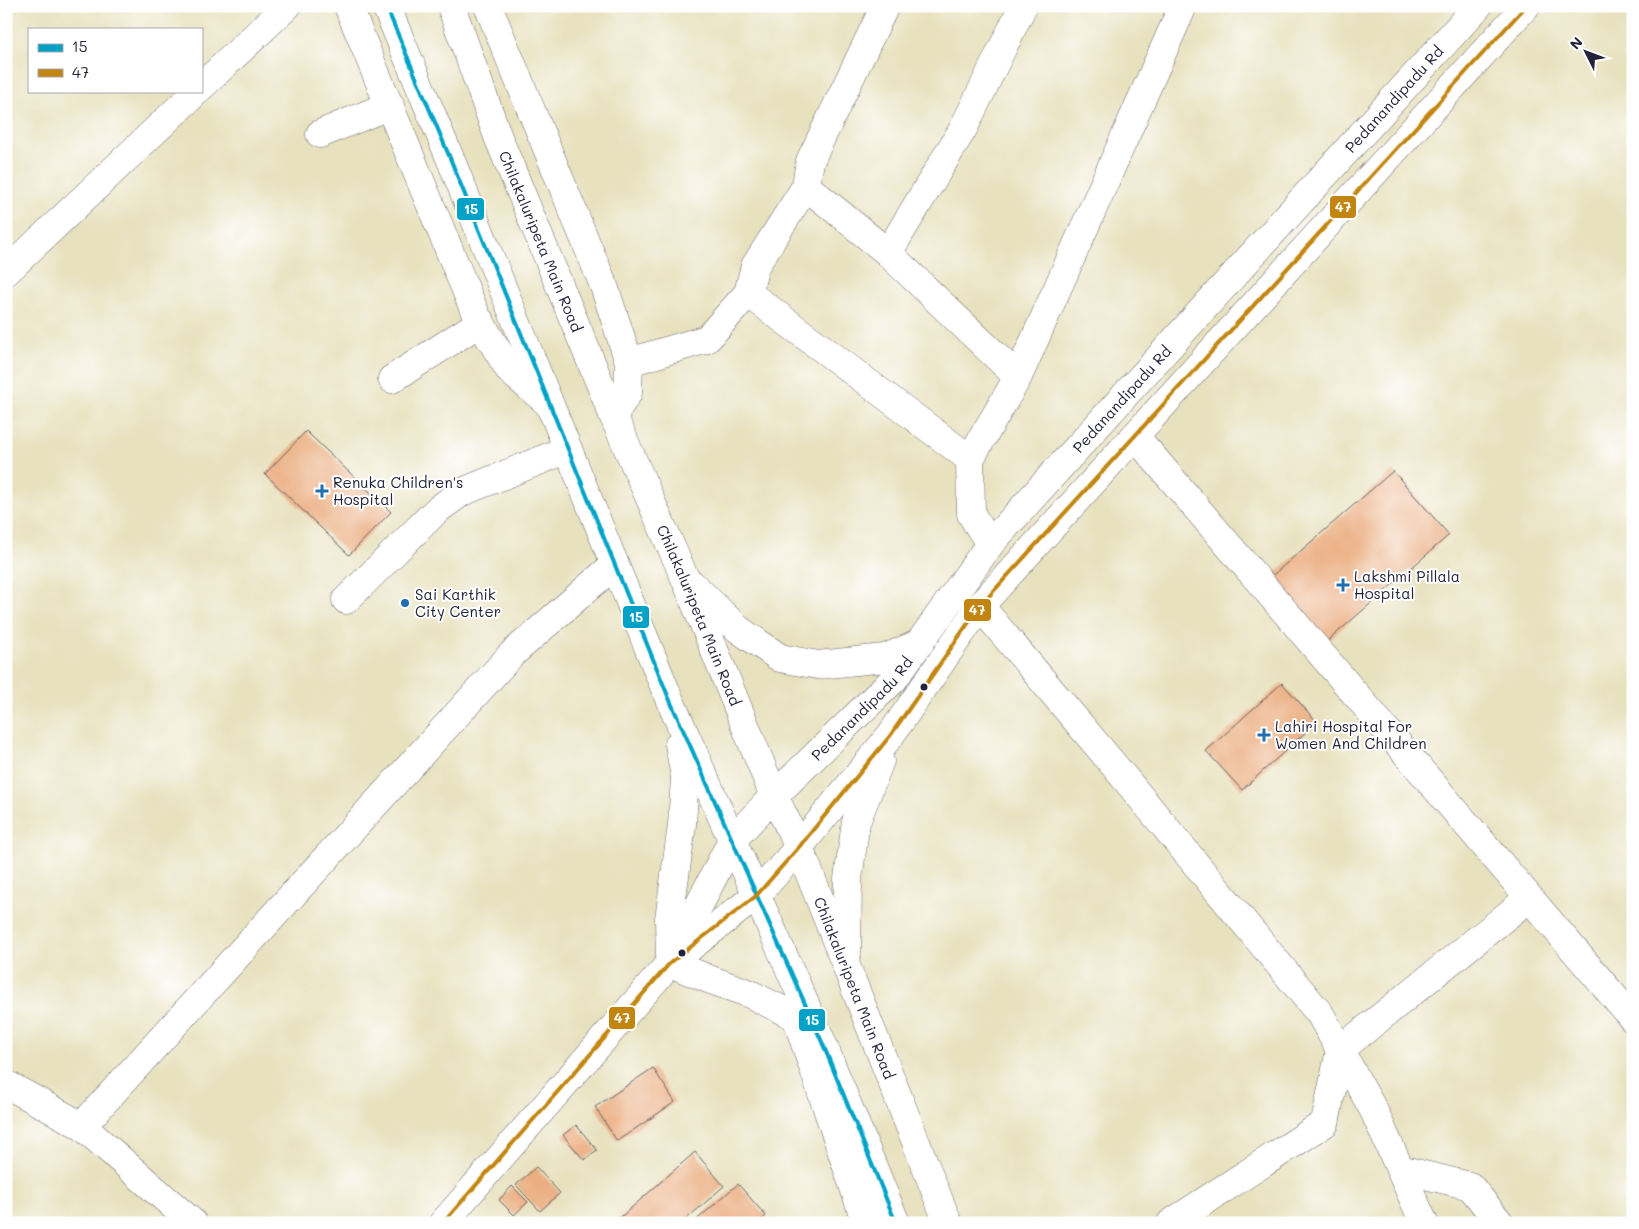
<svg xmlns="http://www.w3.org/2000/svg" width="1639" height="1229" font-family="Mali,sans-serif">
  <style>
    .building { fill: #ebae81 }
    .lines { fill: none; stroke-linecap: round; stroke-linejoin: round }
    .minor-casing { stroke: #676569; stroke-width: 29 }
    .major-casing { stroke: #676569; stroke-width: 29 }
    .minor { stroke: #fff; stroke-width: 28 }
    .major { stroke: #fff; stroke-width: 28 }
    .bus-1-casing { stroke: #fff; stroke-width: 8 }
    .bus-2-casing { stroke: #fff; stroke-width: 8 }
    .bus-1 { stroke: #02a2c7; stroke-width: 4 }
    .bus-2 { stroke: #c2850f; stroke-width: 4 }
    .poi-dot { fill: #1f6fb2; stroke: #fff; stroke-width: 2 }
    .bus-dot { fill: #22223b; stroke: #fff; stroke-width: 2 }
    .labels { text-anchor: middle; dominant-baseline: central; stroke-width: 4; stroke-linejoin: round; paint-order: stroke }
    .street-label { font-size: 15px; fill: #22223b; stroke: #fff }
    .poi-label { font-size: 15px; fill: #22223b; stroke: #fff; text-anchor: start }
    .line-badge { stroke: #fff; stroke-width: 2 }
    .badge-label { font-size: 14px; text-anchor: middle; font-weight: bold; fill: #fff }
  </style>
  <rect width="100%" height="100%" fill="#fff"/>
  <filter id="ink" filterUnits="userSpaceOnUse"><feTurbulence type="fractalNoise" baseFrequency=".02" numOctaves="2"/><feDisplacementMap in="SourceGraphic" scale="10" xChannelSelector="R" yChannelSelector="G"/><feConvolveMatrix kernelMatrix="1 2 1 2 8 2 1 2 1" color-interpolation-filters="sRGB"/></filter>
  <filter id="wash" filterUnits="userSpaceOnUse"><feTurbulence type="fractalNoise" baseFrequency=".0096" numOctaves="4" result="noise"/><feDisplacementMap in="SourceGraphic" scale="20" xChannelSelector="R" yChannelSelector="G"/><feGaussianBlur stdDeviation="1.12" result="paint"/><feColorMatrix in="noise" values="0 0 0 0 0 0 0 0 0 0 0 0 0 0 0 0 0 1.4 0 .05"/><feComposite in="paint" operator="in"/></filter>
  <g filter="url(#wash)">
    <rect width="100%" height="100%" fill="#e8e1be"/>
    <g id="blocks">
      <path class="building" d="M 306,431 L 391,512 L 349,555 L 265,474 Z
        M 1393,471 L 1449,535 L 1322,646 L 1266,581 Z
        M 1282,683 L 1317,722 L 1242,790 L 1206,751 Z
        M 653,1068 L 675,1102 L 617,1141 L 595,1107 Z
        M 576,1125 L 597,1150 L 584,1160 L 563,1135 Z
        M 695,1152 L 724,1186 L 682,1223 L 614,1223 Z
        M 536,1167 L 560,1193 L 540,1211 L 516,1185 Z
        M 738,1184 L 766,1216 L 758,1223 L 693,1223 Z
        M 512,1186 L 528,1202 L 514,1215 L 499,1200 Z"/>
    </g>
  </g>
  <g filter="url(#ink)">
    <use href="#blocks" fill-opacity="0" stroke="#676569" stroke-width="1"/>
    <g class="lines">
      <defs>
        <path id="minor" d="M 348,6 L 477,317 L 510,371 L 548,403 L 552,411
          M 488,6 L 604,286 L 629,362 L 628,393 L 613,415
          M 885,6 L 810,161 L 806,186 L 755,266 L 748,293 L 970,459
          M 201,87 L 287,6
          M 320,134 L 390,105
          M 806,186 L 888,253 L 1018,377
          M 888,253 L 963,129 L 1023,6
          M 6,272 L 197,91
          M 629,362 L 707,339 L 748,293
          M 392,379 L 481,322
          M 1135,436 L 1633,1019
          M 990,544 L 971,514 L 970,459 L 1018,377 L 1183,6
          M 346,600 L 437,510 L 462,492 L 568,449
          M 980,606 L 1113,764 L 1320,1014 L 1374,1111 L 1424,1223
          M 796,1017 L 866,1223
          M 6,1084 L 82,1126 L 193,1223
          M 82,1126 L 512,654 L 615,564
          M 1400,1169 L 1470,1186 L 1500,1223
          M 1171,1223 L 1325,1123 L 1340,1050 L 1529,898"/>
        <g id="major">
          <path d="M 386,6 L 450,158 L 668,696 L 822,1042 L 896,1223"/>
          <path id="s1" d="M 451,6 L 498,137 L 613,415 L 684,576 L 774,796 L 799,847 L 948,1223"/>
          <path d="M 692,584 L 738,629 L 780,658 L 818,665 L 885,658 L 920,643"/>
          <path d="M 847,953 L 848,879 L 856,822 L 880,761"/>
          <path id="s2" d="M 673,957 L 732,840 L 774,796 L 893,680 L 990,544 L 1478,6"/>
          <path d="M 670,959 L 669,919 L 682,825 L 685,777 L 679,744"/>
          <path d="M 670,963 L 711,980 L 748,993 L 796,1017 L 817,1037"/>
          <path d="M 443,1223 L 670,963 L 756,896 L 799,847 L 890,736 L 980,606 L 1526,6"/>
        </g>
      </defs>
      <use href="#minor" class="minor-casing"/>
      <use href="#major" class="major-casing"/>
      <use href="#minor" class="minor"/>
      <use href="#major" class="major"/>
      <defs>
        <path id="bus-1" d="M 386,6 L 450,158 L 668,696 L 822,1042 L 896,1223"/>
        <path id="bus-2" d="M 443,1223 L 670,963 L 756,896 L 799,847 L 890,736 L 980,606 L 1526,6"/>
      </defs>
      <use href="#bus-1" class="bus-1-casing"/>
      <use href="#bus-2" class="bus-2-casing"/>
      <use href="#bus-1" class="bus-1"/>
      <use href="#bus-2" class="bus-2"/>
    </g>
  </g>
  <g class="poi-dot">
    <path d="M319.5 483.5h5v5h5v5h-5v5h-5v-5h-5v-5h5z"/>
    <path d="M1340.5 577.5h5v5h5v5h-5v5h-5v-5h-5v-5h5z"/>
    <circle cx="405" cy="603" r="5"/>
    <path d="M1261.5 727.5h5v5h5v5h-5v5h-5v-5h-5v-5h5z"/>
  </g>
  <g class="bus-dot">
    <circle cx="924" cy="687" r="4.5"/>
    <circle cx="682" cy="953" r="4.5"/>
  </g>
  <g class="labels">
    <g class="street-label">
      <text stroke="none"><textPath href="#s2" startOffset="1126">Pedanandipadu Rd</textPath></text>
      <text stroke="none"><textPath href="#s1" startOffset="252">Chilakaluripeta Main Road</textPath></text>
      <text stroke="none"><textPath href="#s2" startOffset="721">Pedanandipadu Rd</textPath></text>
      <text stroke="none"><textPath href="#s1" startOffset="658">Chilakaluripeta Main Road</textPath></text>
      <text stroke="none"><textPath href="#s2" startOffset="316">Pedanandipadu Rd</textPath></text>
      <text stroke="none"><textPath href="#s1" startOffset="1062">Chilakaluripeta Main Road</textPath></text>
    </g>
    <g class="poi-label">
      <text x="333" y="482">Renuka Children's<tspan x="333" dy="17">Hospital</tspan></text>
      <text x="1354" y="576">Lakshmi Pillala<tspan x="1354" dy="17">Hospital</tspan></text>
      <text x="415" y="594">Sai Karthik<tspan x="415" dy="17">City Center</tspan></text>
      <text x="1275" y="726">Lahiri Hospital For<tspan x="1275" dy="17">Women And Children</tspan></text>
    </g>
  </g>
  <g class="line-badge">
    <rect x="1329" y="195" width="28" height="24" rx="5" fill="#c2850f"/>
    <rect x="456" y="197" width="29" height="24" rx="5" fill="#02a2c7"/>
    <rect x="963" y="598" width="29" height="24" rx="5" fill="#c2850f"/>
    <rect x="622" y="605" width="28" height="24" rx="5" fill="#02a2c7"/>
    <rect x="608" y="1006" width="28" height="24" rx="5" fill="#c2850f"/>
    <rect x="798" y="1008" width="28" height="24" rx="5" fill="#02a2c7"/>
  </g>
  <g class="badge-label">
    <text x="1343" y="212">47</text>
    <text x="471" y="214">15</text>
    <text x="977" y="615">47</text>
    <text x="636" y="622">15</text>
    <text x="622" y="1023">47</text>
    <text x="812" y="1025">15</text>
  </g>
  <rect width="1639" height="1229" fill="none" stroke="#fff" stroke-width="25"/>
  <rect x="28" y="28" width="175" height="65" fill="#ffffff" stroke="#a7a7b1"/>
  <rect x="38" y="44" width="25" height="8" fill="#02a2c7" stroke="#a7a7b1"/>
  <text x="72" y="52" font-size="15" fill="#22223b">15</text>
  <rect x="38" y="69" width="25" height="8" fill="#c2850f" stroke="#a7a7b1"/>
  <text x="72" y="78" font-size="15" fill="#22223b">47</text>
  <g transform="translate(1586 52) rotate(312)" stroke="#ffffff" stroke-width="4" paint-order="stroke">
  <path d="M0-4L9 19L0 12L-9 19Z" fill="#22223b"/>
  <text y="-8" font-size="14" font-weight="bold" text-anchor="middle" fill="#22223b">N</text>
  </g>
</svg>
